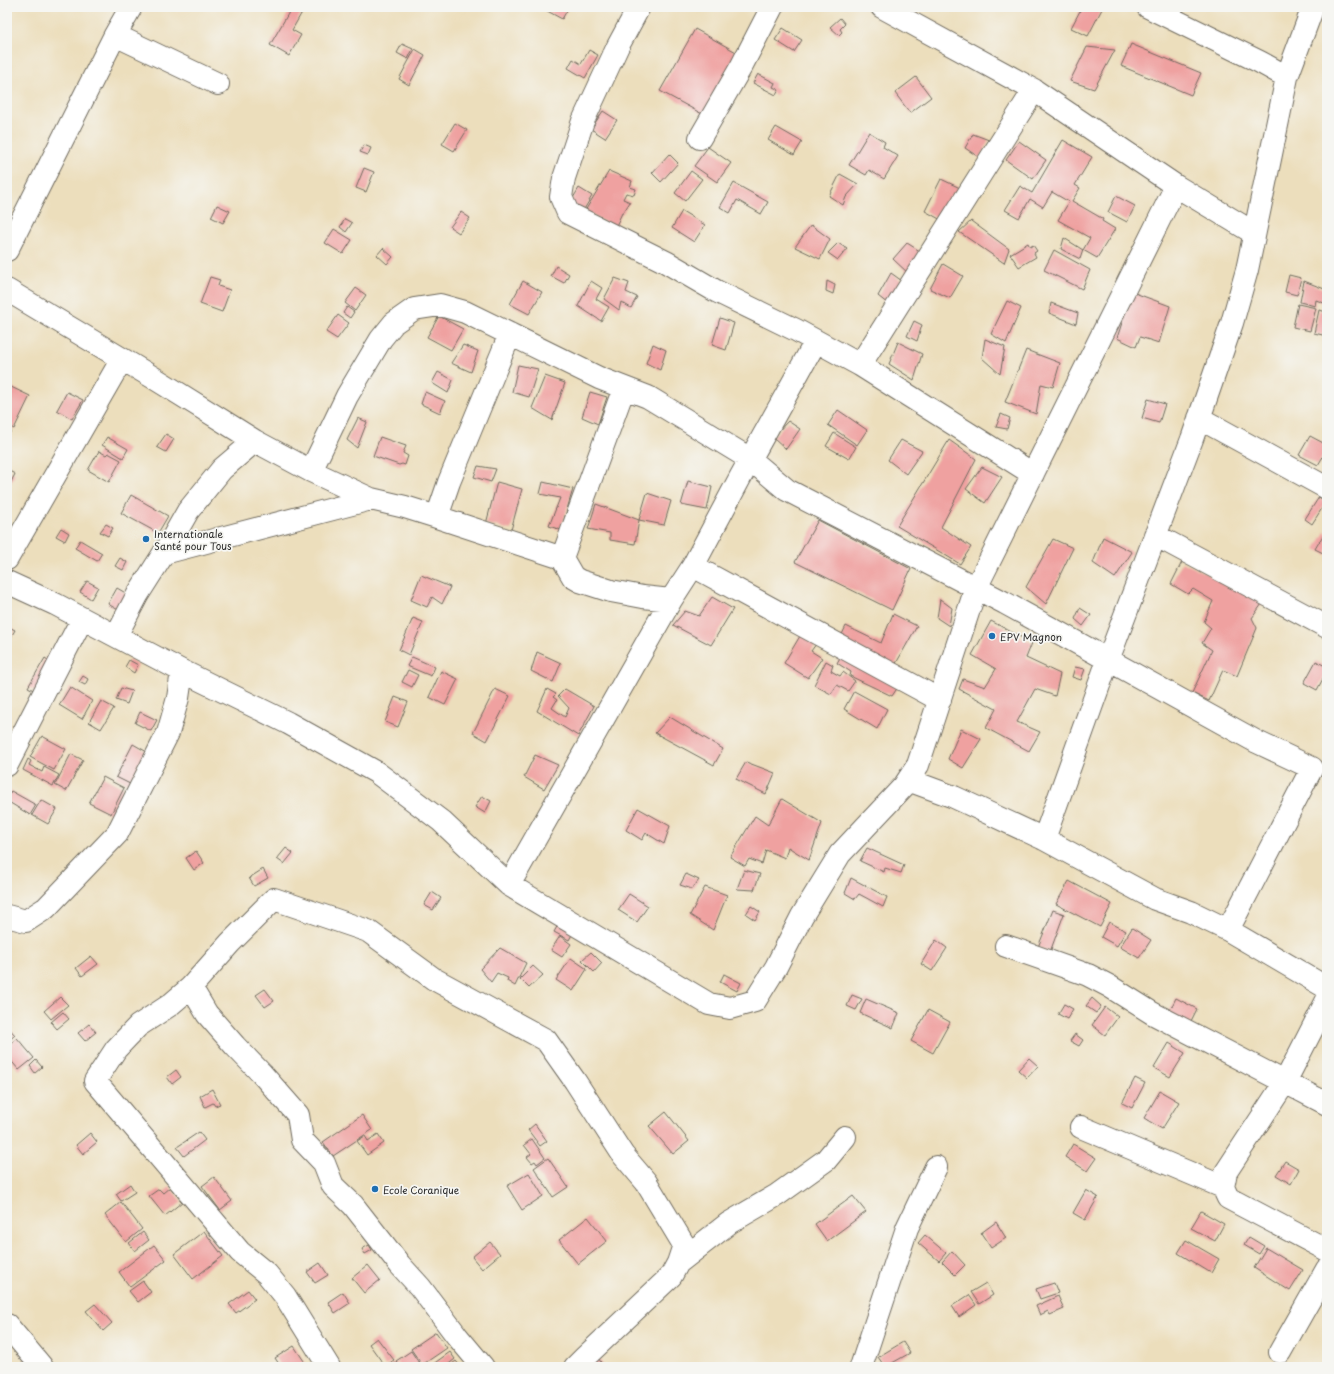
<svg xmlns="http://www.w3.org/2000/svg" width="1334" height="1374" font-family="'Playpen Sans',sans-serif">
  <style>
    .building { fill: #efa1a0 }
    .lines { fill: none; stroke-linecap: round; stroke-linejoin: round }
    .minor-casing { stroke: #6f6a5e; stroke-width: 24 }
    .minor { stroke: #fff; stroke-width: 22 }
    .poi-dot { fill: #1f6fb2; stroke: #f6f6f2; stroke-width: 1.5 }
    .labels { text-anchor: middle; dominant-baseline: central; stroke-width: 3.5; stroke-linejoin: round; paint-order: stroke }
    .poi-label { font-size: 10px; fill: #2b2b2b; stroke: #f6f6f2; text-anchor: start }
  </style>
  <rect width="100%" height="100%" fill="#f6f6f2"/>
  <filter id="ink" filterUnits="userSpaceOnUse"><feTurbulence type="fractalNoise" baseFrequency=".025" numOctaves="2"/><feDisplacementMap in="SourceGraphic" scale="8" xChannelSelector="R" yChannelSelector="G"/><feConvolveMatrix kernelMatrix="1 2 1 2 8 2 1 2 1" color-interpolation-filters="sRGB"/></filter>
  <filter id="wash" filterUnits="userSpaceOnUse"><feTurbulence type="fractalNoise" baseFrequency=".012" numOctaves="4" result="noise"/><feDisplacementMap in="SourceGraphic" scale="16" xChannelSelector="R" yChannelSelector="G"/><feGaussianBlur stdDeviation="0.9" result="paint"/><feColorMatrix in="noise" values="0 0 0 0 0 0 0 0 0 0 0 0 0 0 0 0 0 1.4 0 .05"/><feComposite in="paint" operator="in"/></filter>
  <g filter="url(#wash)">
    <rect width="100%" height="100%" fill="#ecdebc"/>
    <g id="blocks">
      <path class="building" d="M 292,7 L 305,7 L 292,30 L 301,35 L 289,56 L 270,45 Z
        M 540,7 L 569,7 L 562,19 Z
        M 1082,7 L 1103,7 L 1088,36 L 1071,28 Z
        M 840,18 L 845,24 L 840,29 L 842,32 L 839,35 L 830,27 Z
        M 783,28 L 802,40 L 794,52 L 775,40 Z
        M 695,29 L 738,53 L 704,115 L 660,91 Z
        M 402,44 L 413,49 L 408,59 L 397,53 Z
        M 1131,44 L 1201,73 L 1191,95 L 1121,66 Z
        M 1087,47 L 1115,50 L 1094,89 L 1070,81 Z
        M 415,49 L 425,55 L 409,85 L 399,79 Z
        M 589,50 L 598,55 L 585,78 L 568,68 L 573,59 L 581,64 Z
        M 758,74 L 775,83 L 773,87 L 779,90 L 776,95 L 753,83 Z
        M 916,77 L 931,97 L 910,113 L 895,93 Z
        M 603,111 L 617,120 L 605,138 L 591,129 Z
        M 455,123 L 467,130 L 454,151 L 442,144 Z
        M 776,127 L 802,142 L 794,155 L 768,140 Z
        M 869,132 L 885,142 L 883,147 L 898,156 L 884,179 L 869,170 L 866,175 L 849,165 Z
        M 973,134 L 989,140 L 980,158 L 965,148 Z
        M 1063,140 L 1092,157 L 1075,185 L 1080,188 L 1072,201 L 1103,219 L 1102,221 L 1115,229 L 1097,258 L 1083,250 L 1090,238 L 1058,220 L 1069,202 L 1052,192 L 1043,207 L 1030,199 L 1019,218 L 1005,210 L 1020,186 L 1032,193 Z
        M 1019,141 L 1046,160 L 1033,179 L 1006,160 Z
        M 364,145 L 371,148 L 368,155 L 360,152 Z
        M 708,147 L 731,163 L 717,182 L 694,166 Z
        M 669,154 L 678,163 L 661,182 L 652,173 Z
        M 364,168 L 374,172 L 366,192 L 356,188 Z
        M 609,171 L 632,181 L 630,187 L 636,189 L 634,195 L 626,193 L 623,199 L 630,202 L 623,213 L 622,213 L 615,228 L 585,211 Z
        M 691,171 L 702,179 L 685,201 L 675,193 Z
        M 840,174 L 858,184 L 846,197 L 843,205 L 829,196 Z
        M 941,179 L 960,188 L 943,221 L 925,211 Z
        M 734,183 L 768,202 L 761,214 L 737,200 L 730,213 L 720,207 Z
        M 579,188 L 592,196 L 583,211 L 570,203 Z
        M 1116,196 L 1135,206 L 1127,222 L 1108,212 Z
        M 217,205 L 230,211 L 223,223 L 211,217 Z
        M 682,211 L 705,225 L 694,242 L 672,228 Z
        M 461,212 L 470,218 L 459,233 L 450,227 Z
        M 345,219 L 352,223 L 346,232 L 340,227 Z
        M 971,221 L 1009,249 L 1004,263 L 959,232 Z
        M 811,225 L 830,239 L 820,259 L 795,247 Z
        M 334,229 L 352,240 L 343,254 L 325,243 Z
        M 1064,238 L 1083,250 L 1080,259 L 1061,249 Z
        M 838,243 L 847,249 L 838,260 L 828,253 Z
        M 907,243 L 923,253 L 909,274 L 893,259 Z
        M 1028,243 L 1030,247 L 1033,245 L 1037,251 L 1034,253 L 1036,257 L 1019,267 L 1010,254 Z
        M 383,248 L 393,257 L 387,264 L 377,255 Z
        M 1054,250 L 1090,270 L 1082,289 L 1044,270 Z
        M 943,264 L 963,276 L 950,298 L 930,289 Z
        M 556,266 L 569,274 L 564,283 L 551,276 Z
        M 891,273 L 902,281 L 888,304 L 878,296 Z
        M 1289,275 L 1301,278 L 1297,295 L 1285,292 Z
        M 210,277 L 220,280 L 218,286 L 230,290 L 222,312 L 200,304 Z
        M 615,278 L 629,283 L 626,292 L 637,297 L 631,308 L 621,302 L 619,310 L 604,299 Z
        M 523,281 L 542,292 L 529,314 L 510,304 Z
        M 591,281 L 602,288 L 596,299 L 609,307 L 601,321 L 578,306 Z
        M 827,281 L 835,285 L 833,294 L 826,291 Z
        M 1304,281 L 1327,290 L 1327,298 L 1324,303 L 1316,300 L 1315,306 L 1300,302 Z
        M 356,288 L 366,295 L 355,311 L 345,303 Z
        M 1132,292 L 1170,306 L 1159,343 L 1140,337 L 1136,347 L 1117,338 Z
        M 1007,301 L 1021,308 L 1006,343 L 991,334 Z
        M 1051,303 L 1078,313 L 1076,324 L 1049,313 Z
        M 1298,304 L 1316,308 L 1310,331 L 1293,327 Z
        M 347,307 L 354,312 L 350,318 L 343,313 Z
        M 1319,310 L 1327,312 L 1327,336 L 1314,333 Z
        M 338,315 L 349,323 L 337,339 L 326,332 Z
        M 439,316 L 463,329 L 451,350 L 427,337 Z
        M 720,318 L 734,323 L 726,350 L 712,345 Z
        M 914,321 L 922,325 L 917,341 L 907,336 Z
        M 985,339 L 1005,347 L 1000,374 L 982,358 Z
        M 898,342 L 922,354 L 914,380 L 889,364 Z
        M 653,344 L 666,350 L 660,370 L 646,363 Z
        M 463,345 L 478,351 L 471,372 L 451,363 Z
        M 1026,350 L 1060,363 L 1053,387 L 1041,384 L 1036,414 L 1005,402 Z
        M 518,365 L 538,369 L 529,397 L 512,392 Z
        M 438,372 L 453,380 L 448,393 L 432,383 Z
        M 545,376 L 565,383 L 552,420 L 532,408 Z
        M 9,386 L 30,396 L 14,429 L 7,425 L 7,390 Z
        M 67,392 L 83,400 L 72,419 L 57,410 Z
        M 425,392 L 445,401 L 440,413 L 421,404 Z
        M 590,392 L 607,397 L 598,424 L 582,417 Z
        M 1148,399 L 1165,404 L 1159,423 L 1142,418 Z
        M 838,410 L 867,430 L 857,445 L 828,425 Z
        M 1001,414 L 1010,418 L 1007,429 L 996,427 Z
        M 358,418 L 367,422 L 357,448 L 347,440 Z
        M 788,421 L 800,429 L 786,449 L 773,437 Z
        M 7,428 L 11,430 L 7,439 Z
        M 834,433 L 856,447 L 849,459 L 826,446 Z
        M 166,434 L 174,439 L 166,452 L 157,447 Z
        M 1310,436 L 1327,445 L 1327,450 L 1318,465 L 1299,455 Z
        M 107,437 L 128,449 L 123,458 L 102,445 Z
        M 380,437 L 406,446 L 403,453 L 408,456 L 405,465 L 402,464 L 399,465 L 373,456 Z
        M 901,440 L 922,451 L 906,474 L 888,460 Z
        M 949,440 L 976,459 L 941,527 L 971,547 L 960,564 L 897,526 Z
        M 99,451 L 106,455 L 108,453 L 121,460 L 109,482 L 88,470 Z
        M 478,466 L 496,469 L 491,482 L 474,477 Z
        M 982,467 L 1002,477 L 985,503 L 966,489 Z
        M 7,470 L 15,474 L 7,490 Z
        M 688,481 L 712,487 L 707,510 L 681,505 Z
        M 497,482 L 522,489 L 511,530 L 486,524 Z
        M 543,482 L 573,489 L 561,530 L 549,526 L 560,498 L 540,494 Z
        M 647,493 L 671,501 L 664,525 L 639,520 Z
        M 131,495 L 168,516 L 158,533 L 121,513 Z
        M 1319,497 L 1326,502 L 1312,524 L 1305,519 Z
        M 596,504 L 639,520 L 635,544 L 610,540 L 610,533 L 588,529 Z
        M 818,520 L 911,569 L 892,610 L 795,562 Z
        M 106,524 L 113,528 L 108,536 L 100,532 Z
        M 61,528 L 69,533 L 65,541 L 56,536 Z
        M 1325,532 L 1327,533 L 1327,555 L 1315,549 Z
        M 1103,537 L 1132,552 L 1115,578 L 1093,563 Z
        M 1053,539 L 1073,548 L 1046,604 L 1026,587 Z
        M 80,540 L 102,553 L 97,561 L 75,548 Z
        M 120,558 L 127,562 L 123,570 L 115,566 Z
        M 1182,562 L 1264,601 L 1252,618 L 1257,628 L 1237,676 L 1223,670 L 1209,701 L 1192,693 L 1212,650 L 1202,643 L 1211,628 L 1204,622 L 1213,601 L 1193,589 L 1188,594 L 1171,584 Z
        M 421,575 L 450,587 L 442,604 L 432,597 L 427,607 L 411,600 Z
        M 87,581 L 98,587 L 91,599 L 80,592 Z
        M 117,588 L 129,595 L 120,611 L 108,604 Z
        M 712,597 L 733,609 L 711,645 L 673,625 L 685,611 L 699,616 Z
        M 940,599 L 952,608 L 949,626 L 937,618 Z
        M 1080,608 L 1091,615 L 1083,626 L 1075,619 Z
        M 893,614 L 917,626 L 894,667 L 839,641 L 846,626 L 881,643 Z
        M 413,618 L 423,622 L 409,655 L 399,650 Z
        M 991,621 L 1032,643 L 1026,658 L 1060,674 L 1055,696 L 1035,689 L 1017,722 L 1040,732 L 1029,751 L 986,728 L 996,709 L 959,689 L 963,679 L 985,687 L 996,669 L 972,655 Z
        M 7,626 L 15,630 L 7,644 Z
        M 803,631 L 819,640 L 811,651 L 822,658 L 808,678 L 784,663 Z
        M 537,652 L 561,663 L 553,682 L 531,671 Z
        M 842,654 L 900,684 L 892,696 L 850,676 L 851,672 L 837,663 Z
        M 412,657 L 435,667 L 431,676 L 407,666 Z
        M 45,658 L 54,664 L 37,692 L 28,687 Z
        M 129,660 L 138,665 L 134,673 L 125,667 Z
        M 826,661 L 833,665 L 831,671 L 840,676 L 843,672 L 855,681 L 848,691 L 837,685 L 831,694 L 814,685 Z
        M 1316,661 L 1327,667 L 1327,671 L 1317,690 L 1304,683 Z
        M 1075,667 L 1085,669 L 1081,680 L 1072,677 Z
        M 408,670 L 418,675 L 412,687 L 402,682 Z
        M 441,671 L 458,679 L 445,705 L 429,697 Z
        M 83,676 L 88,679 L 85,685 L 79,682 Z
        M 70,687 L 92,701 L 82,719 L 59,705 Z
        M 121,688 L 132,691 L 127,704 L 116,700 Z
        M 495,689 L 510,696 L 487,741 L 473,733 Z
        M 547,689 L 556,694 L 553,697 L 557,700 L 552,708 L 565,717 L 569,708 L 558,696 L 565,689 L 594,706 L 578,736 L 537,711 Z
        M 854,691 L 887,709 L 877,729 L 844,709 Z
        M 395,697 L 408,702 L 398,727 L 385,722 Z
        M 101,701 L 114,708 L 101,729 L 89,722 Z
        M 140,712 L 157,720 L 151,731 L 135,723 Z
        M 670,717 L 723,749 L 714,765 L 655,733 Z
        M 961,729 L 981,739 L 963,768 L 948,759 Z
        M 42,736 L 66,749 L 54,770 L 30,757 Z
        M 133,744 L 147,752 L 130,784 L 116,777 Z
        M 71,754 L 83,760 L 66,791 L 55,785 Z
        M 535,755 L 558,765 L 544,789 L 524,777 Z
        M 28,759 L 31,761 L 29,765 L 42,772 L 44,767 L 59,775 L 53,786 L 23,770 Z
        M 746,762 L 775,773 L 766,794 L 736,779 Z
        M 103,777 L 124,788 L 111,814 L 89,803 Z
        M 11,791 L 36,805 L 30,815 L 7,801 L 7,797 Z
        M 482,796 L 491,801 L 485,813 L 475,807 Z
        M 782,799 L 822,823 L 809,860 L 788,847 L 785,858 L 766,850 L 762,864 L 749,859 L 745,866 L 730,857 L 755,816 L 768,825 Z
        M 41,800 L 57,809 L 48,824 L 32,815 Z
        M 638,808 L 670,826 L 664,844 L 646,833 L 642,840 L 626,830 Z
        M 286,848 L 293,853 L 284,864 L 277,859 Z
        M 867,848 L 904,865 L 901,873 L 885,868 L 884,872 L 860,861 Z
        M 196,851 L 204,863 L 194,870 L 186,858 Z
        M 263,869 L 268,878 L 254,886 L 249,878 Z
        M 744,870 L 760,874 L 754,890 L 737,889 Z
        M 686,874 L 699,880 L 692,889 L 680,885 Z
        M 851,878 L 887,897 L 883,907 L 859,894 L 855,899 L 845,893 Z
        M 1069,881 L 1112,904 L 1100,927 L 1056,904 Z
        M 705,887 L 727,895 L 713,930 L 690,915 Z
        M 432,892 L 441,898 L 433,910 L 424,905 Z
        M 629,894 L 648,906 L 637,922 L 618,910 Z
        M 751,906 L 760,912 L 755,920 L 746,914 Z
        M 1053,910 L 1064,914 L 1050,952 L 1038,947 Z
        M 1109,922 L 1126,931 L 1117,946 L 1101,937 Z
        M 559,923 L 574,931 L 569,940 L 554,932 Z
        M 1132,928 L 1151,940 L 1139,958 L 1120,947 Z
        M 560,936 L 571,944 L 562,957 L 551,950 Z
        M 936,940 L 947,948 L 932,971 L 921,964 Z
        M 500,948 L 526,963 L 515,986 L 507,981 L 508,978 L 497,973 L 491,982 L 480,969 Z
        M 591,952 L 602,963 L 594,972 L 582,960 Z
        M 91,956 L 98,964 L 82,976 L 76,968 Z
        M 571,958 L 587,969 L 573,991 L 556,980 Z
        M 533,966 L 543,975 L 529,988 L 520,979 Z
        M 724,974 L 741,983 L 737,991 L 720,982 Z
        M 265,989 L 274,1001 L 265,1007 L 256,995 Z
        M 852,995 L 862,999 L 856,1010 L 847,1006 Z
        M 60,997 L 68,1005 L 51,1019 L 44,1011 Z
        M 1092,998 L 1101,1006 L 1096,1013 L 1086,1006 Z
        M 1176,998 L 1197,1009 L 1189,1025 L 1168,1014 Z
        M 866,999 L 899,1013 L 893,1028 L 860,1013 Z
        M 1064,1004 L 1073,1009 L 1067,1019 L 1058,1014 Z
        M 1105,1007 L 1118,1017 L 1105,1035 L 1092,1025 Z
        M 928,1010 L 950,1022 L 933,1053 L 911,1041 Z
        M 63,1012 L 69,1019 L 57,1029 L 51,1022 Z
        M 89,1024 L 96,1032 L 85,1041 L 78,1033 Z
        M 7,1026 L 15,1035 L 7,1042 Z
        M 1075,1034 L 1083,1040 L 1079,1046 L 1070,1041 Z
        M 17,1038 L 34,1058 L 19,1070 L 7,1056 L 7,1047 Z
        M 1169,1043 L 1185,1053 L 1170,1077 L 1154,1068 Z
        M 1029,1058 L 1038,1066 L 1027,1078 L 1018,1070 Z
        M 36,1060 L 42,1067 L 35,1073 L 30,1066 Z
        M 176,1070 L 181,1077 L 172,1084 L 167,1077 Z
        M 1135,1078 L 1145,1083 L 1132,1108 L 1122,1103 Z
        M 212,1089 L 220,1104 L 215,1106 L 213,1103 L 205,1107 L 200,1096 Z
        M 1160,1091 L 1179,1102 L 1162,1129 L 1144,1118 Z
        M 666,1112 L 689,1141 L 673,1154 L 649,1126 Z
        M 362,1115 L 372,1130 L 333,1156 L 323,1142 Z
        M 535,1124 L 547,1141 L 540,1146 L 528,1130 Z
        M 199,1132 L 205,1140 L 184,1156 L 177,1147 Z
        M 90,1133 L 97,1142 L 83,1154 L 76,1145 Z
        M 378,1134 L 384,1143 L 367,1155 L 357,1141 L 365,1136 L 368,1141 Z
        M 532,1139 L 545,1158 L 537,1164 L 535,1161 L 532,1163 L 527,1157 L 531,1154 L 524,1145 Z
        M 1073,1144 L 1096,1158 L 1087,1171 L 1065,1157 Z
        M 548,1158 L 568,1187 L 553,1197 L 534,1168 Z
        M 1285,1161 L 1299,1169 L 1291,1184 L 1276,1175 Z
        M 529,1173 L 543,1196 L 522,1210 L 507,1186 Z
        M 214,1177 L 232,1201 L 220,1210 L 202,1186 Z
        M 130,1184 L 135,1192 L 121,1201 L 116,1194 Z
        M 170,1187 L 182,1202 L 165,1216 L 149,1196 L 159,1189 L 163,1193 Z
        M 1086,1190 L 1098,1197 L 1085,1220 L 1073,1213 Z
        M 853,1196 L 866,1212 L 827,1241 L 815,1224 Z
        M 121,1202 L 142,1229 L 126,1242 L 105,1215 Z
        M 1201,1211 L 1224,1224 L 1215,1241 L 1191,1228 Z
        M 588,1217 L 607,1241 L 578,1264 L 559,1240 Z
        M 996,1222 L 1006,1238 L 991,1248 L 981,1233 Z
        M 204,1231 L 223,1256 L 193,1279 L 174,1254 Z
        M 143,1232 L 149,1240 L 135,1251 L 129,1243 Z
        M 925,1235 L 946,1253 L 939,1261 L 918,1243 Z
        M 1249,1237 L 1264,1246 L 1259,1254 L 1244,1245 Z
        M 1186,1240 L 1219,1259 L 1211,1273 L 1178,1253 Z
        M 490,1242 L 500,1254 L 482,1269 L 472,1257 Z
        M 154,1245 L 166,1260 L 130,1287 L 119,1272 Z
        M 369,1245 L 372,1250 L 365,1254 L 362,1249 Z
        M 1266,1248 L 1303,1270 L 1290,1291 L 1254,1268 Z
        M 952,1251 L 965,1265 L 955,1275 L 942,1262 Z
        M 320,1263 L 328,1275 L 315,1283 L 307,1272 Z
        M 368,1265 L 380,1280 L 364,1293 L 352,1278 Z
        M 143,1281 L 151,1292 L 138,1302 L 129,1291 Z
        M 986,1283 L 993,1295 L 979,1304 L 971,1292 Z
        M 1054,1283 L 1058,1293 L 1040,1299 L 1036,1289 Z
        M 248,1290 L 255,1299 L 236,1313 L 229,1304 Z
        M 343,1292 L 350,1303 L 335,1313 L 328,1302 Z
        M 969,1295 L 976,1305 L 959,1317 L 952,1306 Z
        M 1058,1296 L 1064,1309 L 1050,1315 L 1048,1311 L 1040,1315 L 1036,1306 Z
        M 95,1304 L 112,1323 L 103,1331 L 86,1311 Z
        M 436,1332 L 447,1348 L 422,1365 L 411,1349 Z
        M 377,1338 L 394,1360 L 385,1366 L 369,1344 Z
        M 903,1342 L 910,1353 L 885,1367 L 878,1357 Z
        M 294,1346 L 308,1367 L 281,1367 L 275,1358 Z
        M 411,1351 L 421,1366 L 401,1367 L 396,1361 Z
        M 450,1352 L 455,1359 L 445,1367 L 429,1367 Z
        M 595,1353 L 604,1367 L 587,1367 Z
        M 456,1361 L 461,1367 L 448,1367 Z
        M 395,1362 L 399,1367 L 387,1367 Z"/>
    </g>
  </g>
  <g filter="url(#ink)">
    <use href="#blocks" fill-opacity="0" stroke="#6f6a5e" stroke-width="1"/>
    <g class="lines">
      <defs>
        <path id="minor" d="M 639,7 L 618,46 L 583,121 L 564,178 L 561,197 L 568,213 L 666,262 L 716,291 L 796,330 L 860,365 L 1033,474
          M 882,7 L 1034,90 L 1176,186 L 1254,233
          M 1148,7 L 1260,62 L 1287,77 L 1313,7
          M 115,35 L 218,84
          M 700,138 L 741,67 L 772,7
          M 7,250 L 115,35 L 131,7
          M 7,290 L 154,378 L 255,441 L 311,471 L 347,396 L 381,339 L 394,323 L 414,309 L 440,305 L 465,312 L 599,378 L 648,397 L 750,459 L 787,490 L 1005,603 L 1257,742 L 1312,768 L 1228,930 L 1327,988
          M 860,365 L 1034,90
          M 1199,418 L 1327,488
          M 311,471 L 371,499 L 405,507 L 437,517 L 449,482 L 510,334
          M 437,517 L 562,558 L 573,577 L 580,581 L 611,591 L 643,597 L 671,600
          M 1155,535 L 1327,627
          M 164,553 L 371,499
          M 562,558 L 624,388
          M 7,559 L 122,359
          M 693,566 L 940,700
          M 7,582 L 55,604 L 182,671 L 288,723 L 376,772 L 441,821 L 509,885 L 709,1004 L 730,1008 L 755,1001 L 776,967 L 802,916 L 840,854 L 904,786 L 918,765 L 976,588 L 1176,186
          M 116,636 L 138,594 L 164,553 L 188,511 L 222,469 L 255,441
          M 7,765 L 82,619
          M 908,780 L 954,797 L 1044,839 L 1155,899 L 1191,912 L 1228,930
          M 1044,839 L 1108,660 L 1192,439 L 1232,323 L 1247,270 L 1287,77
          M 509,885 L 671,600 L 693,566 L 741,476 L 816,341
          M 7,916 L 26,921 L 46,908 L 117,834 L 168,733 L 178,698 L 182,671
          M 1006,946 L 1088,975 L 1109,986 L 1152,1013 L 1327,1104
          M 191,987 L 207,1014 L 235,1046 L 262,1074 L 298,1115 L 302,1140 L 324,1163 L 333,1186 L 353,1205 L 400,1265 L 420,1287 L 457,1336 L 483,1367
          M 1327,1000 L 1285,1082 L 1226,1172 L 1223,1187 L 1228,1198 L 1327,1250
          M 1081,1127 L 1223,1187
          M 678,1263 L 729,1223 L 777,1195 L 826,1160 L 845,1137
          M 7,1325 L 42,1367
          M 1280,1352 L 1327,1269
          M 329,1367 L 285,1296 L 267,1274 L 240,1252 L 95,1081 L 116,1049 L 138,1026 L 170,1005 L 191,987 L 230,943 L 274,899 L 368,931 L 434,979 L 546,1040 L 575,1081 L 623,1155 L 646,1182 L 684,1245 L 678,1263 L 671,1276 L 584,1358 L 575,1367
          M 861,1367 L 907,1228 L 936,1167"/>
      </defs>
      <use href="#minor" class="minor-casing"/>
      <use href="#minor" class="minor"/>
    </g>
  </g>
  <g class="poi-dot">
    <circle cx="146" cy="539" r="4"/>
    <circle cx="992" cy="636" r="4"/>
    <circle cx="375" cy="1189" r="4"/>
  </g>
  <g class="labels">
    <g class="poi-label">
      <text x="154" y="533">Internationale<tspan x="154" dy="12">Santé pour Tous</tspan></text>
      <text x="1000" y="636">EPV Magnon</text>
      <text x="383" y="1189">Ecole Coranique</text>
    </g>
  </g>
  <rect width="1334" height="1374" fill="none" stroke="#f6f6f2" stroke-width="24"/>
</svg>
